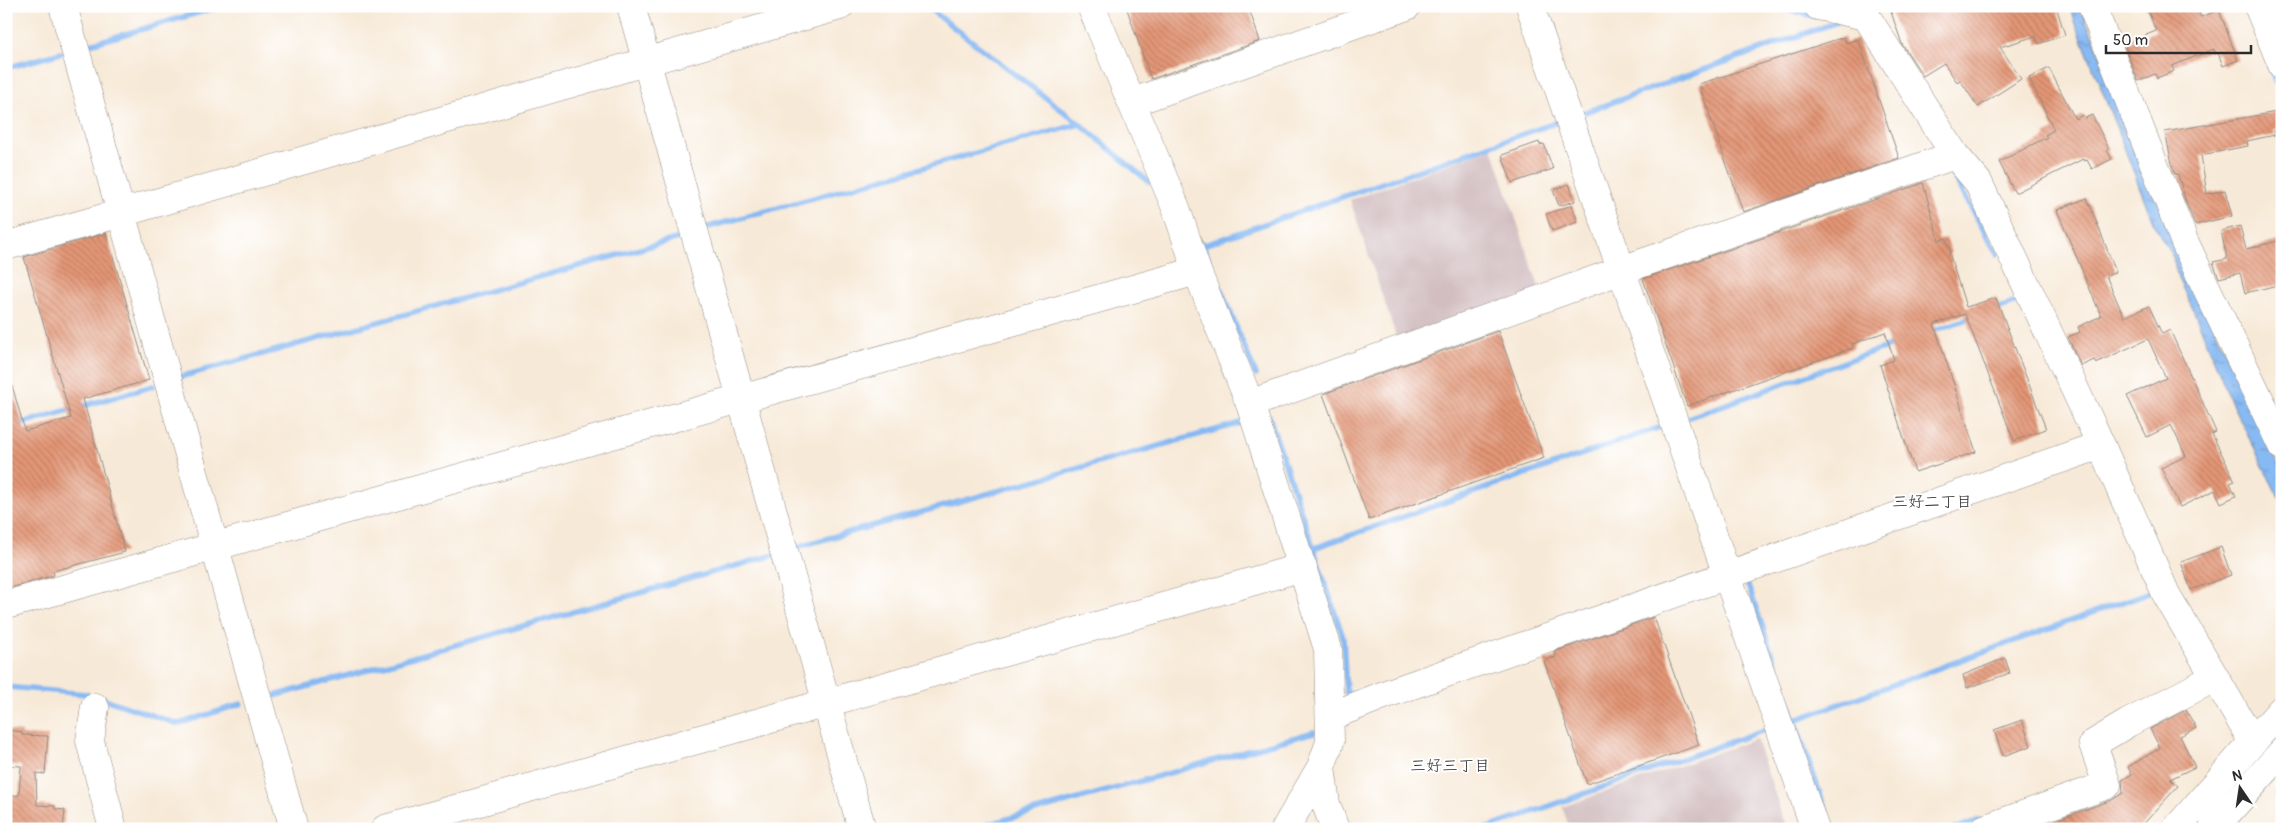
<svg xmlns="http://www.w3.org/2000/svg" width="2288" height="835" font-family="Pangolin,'Klee One',sans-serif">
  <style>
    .industrial { fill: #d2bec1 }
    .water { fill: url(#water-ripples); stroke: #59728f }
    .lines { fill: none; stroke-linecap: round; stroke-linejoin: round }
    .stream { stroke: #87b9f3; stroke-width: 5.5 }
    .building { fill: url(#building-back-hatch) }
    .minor-casing { stroke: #918a81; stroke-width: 29 }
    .highway-casing { stroke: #918a81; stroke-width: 29 }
    .minor { stroke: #fff; stroke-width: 28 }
    .highway { stroke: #fff; stroke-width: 28 }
    .labels { text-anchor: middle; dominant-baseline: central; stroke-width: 4; stroke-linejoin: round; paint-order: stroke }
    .neighbourhood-label { font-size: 16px; fill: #2b2b2b; stroke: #fff }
  </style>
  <defs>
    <pattern id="water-ripples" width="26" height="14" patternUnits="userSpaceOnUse" patternTransform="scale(1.25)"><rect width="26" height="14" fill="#87b9f3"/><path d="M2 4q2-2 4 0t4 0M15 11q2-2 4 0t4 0" fill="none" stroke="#6f97c5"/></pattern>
    <pattern id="building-back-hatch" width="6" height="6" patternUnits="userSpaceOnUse" patternTransform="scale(1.25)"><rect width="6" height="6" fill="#e49676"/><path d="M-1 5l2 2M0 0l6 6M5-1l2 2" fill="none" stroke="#b97b61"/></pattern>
  </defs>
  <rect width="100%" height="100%" fill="#fff"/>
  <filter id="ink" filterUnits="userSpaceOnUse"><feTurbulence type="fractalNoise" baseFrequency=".02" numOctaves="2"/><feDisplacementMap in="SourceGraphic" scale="10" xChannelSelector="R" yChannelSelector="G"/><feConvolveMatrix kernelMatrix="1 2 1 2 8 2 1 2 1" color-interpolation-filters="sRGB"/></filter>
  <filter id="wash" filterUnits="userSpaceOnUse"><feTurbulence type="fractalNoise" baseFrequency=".0096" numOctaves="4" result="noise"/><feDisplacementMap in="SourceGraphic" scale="20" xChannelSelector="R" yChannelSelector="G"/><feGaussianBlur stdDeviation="1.12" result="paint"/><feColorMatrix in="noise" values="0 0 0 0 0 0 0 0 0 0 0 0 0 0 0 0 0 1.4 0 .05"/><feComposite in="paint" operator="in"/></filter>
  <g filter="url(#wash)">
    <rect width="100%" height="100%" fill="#f7e9d7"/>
    <path class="industrial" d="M 1492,148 L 1540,290 L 1398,342 L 1350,200 Z
      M 1756,739 L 1787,829 L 1570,829 L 1562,807 Z"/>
    <path class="water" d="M 2069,6 L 2080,6 L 2222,345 L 2282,471 L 2282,504 L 2233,406 L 2193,309 L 2178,279 L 2173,257 L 2155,227 Z"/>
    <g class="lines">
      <path class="stream" d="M 926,6 L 1080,124 L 1149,182
        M 1770,6 L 1814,16
        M 87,45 L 222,6
        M 6,68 L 61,53
        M 2270,68 L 2282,96
        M 1583,113 L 1840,21
        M 1953,175 L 1997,254
        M 701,229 L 1080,124
        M 1202,243 L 1256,375
        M 1204,245 L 1558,122
        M 1994,310 L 2022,300
        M 1930,332 L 1973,317
        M 180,377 L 683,237
        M 1269,416 L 1343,637 L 1346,692 L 1352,695 L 1357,693
        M 1690,417 L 1895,344
        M 16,425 L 153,386
        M 793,548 L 1241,423
        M 1314,548 L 1661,427
        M 1748,585 L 1832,829
        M 6,687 L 87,694 L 85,703
        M 271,697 L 774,555
        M 101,698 L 178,724 L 241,704
        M 1795,720 L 2150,592
        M 2277,794 L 2282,805
        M 972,829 L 1314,732
        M 1485,829 L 1764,730
        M 1955,829 L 1979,820"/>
    </g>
    <g id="blocks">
      <path class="building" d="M 1126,6 L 1248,6 L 1260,41 L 1151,79 Z
        M 1889,6 L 2056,6 L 2065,35 L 2038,44 L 2036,36 L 2000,47 L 2021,79 L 1978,107 L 1960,80 L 1957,82 L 1944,63 L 1923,76 L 1902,44 Z
        M 2146,6 L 2196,6 L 2201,17 L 2219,10 L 2238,60 L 2223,66 L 2218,53 L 2215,54 L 2214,49 L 2172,66 L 2174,71 L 2157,78 L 2155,74 L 2138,81 L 2124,44 L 2156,31 Z
        M 1844,37 L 1846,43 L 1858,39 L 1899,158 L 1743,212 L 1699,84 Z
        M 2049,68 L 2075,119 L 2083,115 L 2085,118 L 2092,115 L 2109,149 L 2107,150 L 2112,159 L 2092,169 L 2087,160 L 2084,161 L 2083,159 L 2015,193 L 1999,162 L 2047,137 L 2045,135 L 2054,130 L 2029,78 Z
        M 2282,111 L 2282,129 L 2274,130 L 2275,135 L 2247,141 L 2248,146 L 2201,155 L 2207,194 L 2225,190 L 2232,216 L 2195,225 L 2185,199 L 2178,174 L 2175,174 L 2173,168 L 2165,132 Z
        M 1539,142 L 1540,145 L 1544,144 L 1553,169 L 1512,183 L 1502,155 Z
        M 1923,183 L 1939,240 L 1946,238 L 1951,252 L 1949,253 L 1966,307 L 1996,298 L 2046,429 L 2014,441 L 1965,314 L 1934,324 L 1976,452 L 1915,472 L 1880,365 L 1894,360 L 1885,332 L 1852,344 L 1853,348 L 1687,406 L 1643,279 Z
        M 1569,184 L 1575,201 L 1559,206 L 1553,190 Z
        M 2087,198 L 2116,272 L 2106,276 L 2124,317 L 2149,306 L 2162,334 L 2170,330 L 2216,432 L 2212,434 L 2235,481 L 2230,483 L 2236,496 L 2221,503 L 2215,490 L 2180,507 L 2161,468 L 2186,456 L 2171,425 L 2147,437 L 2127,396 L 2166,378 L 2148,339 L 2096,363 L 2094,360 L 2081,366 L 2068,337 L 2080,332 L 2078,327 L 2101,316 L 2057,210 Z
        M 1572,205 L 1578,222 L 1552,231 L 1546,214 Z
        M 2240,226 L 2246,249 L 2282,240 L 2282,284 L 2245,293 L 2240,273 L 2219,278 L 2213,262 L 2227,259 L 2221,231 Z
        M 106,233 L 149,380 L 83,399 L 125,552 L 53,571 L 54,575 L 6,589 L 6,383 L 11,382 L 25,431 L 71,418 L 24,257 Z
        M 1498,331 L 1544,458 L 1369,520 L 1323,394 Z
        M 2221,547 L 2231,575 L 2191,590 L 2181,562 Z
        M 1654,617 L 1699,745 L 1587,784 L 1544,661 L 1556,657 L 1554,652 Z
        M 2005,658 L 2010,673 L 1967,688 L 1963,675 Z
        M 2186,710 L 2196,728 L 2180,736 L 2195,767 L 2170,779 L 2178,786 L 2139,829 L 2031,829 L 2112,800 L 2123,793 L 2122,780 L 2132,774 L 2128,767 L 2160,748 L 2150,729 Z
        M 2022,720 L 2031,746 L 2003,756 L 1994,730 Z
        M 6,730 L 22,732 L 22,735 L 48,736 L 45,774 L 36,773 L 37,805 L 55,806 L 55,809 L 65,810 L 63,829 L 7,829 L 7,796 L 19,795 L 21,766 L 6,765 Z"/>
    </g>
  </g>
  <g filter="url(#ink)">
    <use href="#blocks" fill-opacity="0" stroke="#918a81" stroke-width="1"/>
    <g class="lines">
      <defs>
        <path id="minor" d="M 63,6 C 138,281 219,554 294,829
          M 631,6 L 862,829
          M 1091,6 L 1176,208 L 1197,271 L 1250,404 L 1328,649 L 1330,742 L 1321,767 L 1285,829
          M 1530,6 L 1815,829
          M 1818,6 L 1866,16 L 1955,155 L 1978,182 L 2101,445 L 2166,594 L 2253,742
          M 2092,6 L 2185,243 L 2282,446
          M 2258,6 L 2282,65
          M 1133,102 L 1407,6
          M 6,246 L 840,6
          M 1250,404 L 1622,270 L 1955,155
          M 6,605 L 1197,271
          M 95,707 L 90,741 L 113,829
          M 1331,716 L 1389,693 L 2101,445
          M 1321,767 L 1326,804 L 1335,829
          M 385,829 L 1303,567
          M 1984,829 L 2107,785 L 2093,744 L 2128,723 L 2214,678"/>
        <path id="highway" d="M 2176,829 L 2282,709
          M 2213,829 L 2282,752"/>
      </defs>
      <use href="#minor" class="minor-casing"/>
      <use href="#highway" class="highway-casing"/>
      <use href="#minor" class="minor"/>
      <use href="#highway" class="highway"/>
    </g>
  </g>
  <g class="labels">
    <g class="neighbourhood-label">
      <text x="1932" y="502">三好二丁目</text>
      <text x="1450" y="766">三好三丁目</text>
    </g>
  </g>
  <rect width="2288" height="835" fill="none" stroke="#fff" stroke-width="25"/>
  <g transform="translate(2240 788) rotate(347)" stroke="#ffffff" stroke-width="4" paint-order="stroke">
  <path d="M0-4L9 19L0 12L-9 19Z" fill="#2b2b2b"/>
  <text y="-8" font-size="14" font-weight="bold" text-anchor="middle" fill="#2b2b2b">N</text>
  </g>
  <path d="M2106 45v8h145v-8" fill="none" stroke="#2b2b2b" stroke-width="2.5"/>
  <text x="2113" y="45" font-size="15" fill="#2b2b2b" stroke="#ffffff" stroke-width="4" paint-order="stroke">50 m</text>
</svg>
